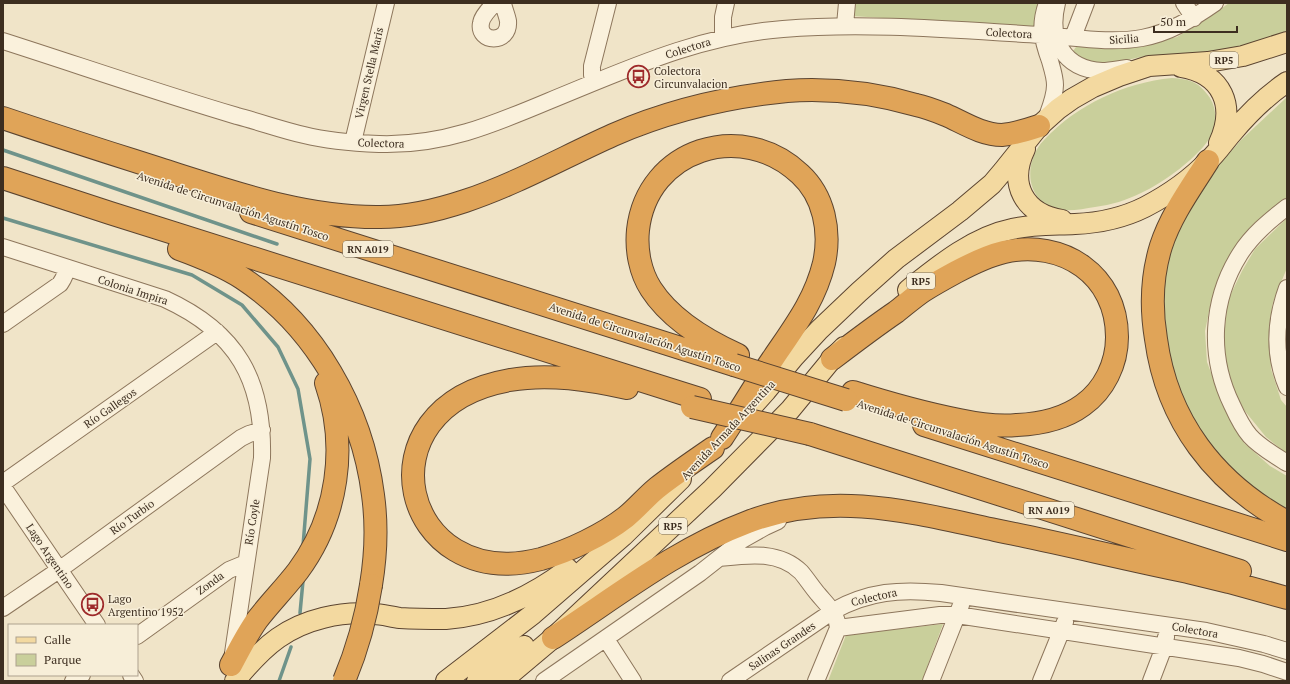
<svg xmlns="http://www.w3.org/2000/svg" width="1290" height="684" font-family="'PT Serif',serif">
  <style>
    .green { fill: #c9cf9b }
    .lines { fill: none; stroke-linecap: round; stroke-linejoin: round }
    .stream { stroke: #6f938a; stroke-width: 3.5 }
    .minor-casing { stroke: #8d765c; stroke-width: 18 }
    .major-casing { stroke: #5b4430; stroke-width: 22 }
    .highway-casing { stroke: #5b4430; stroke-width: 24 }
    .minor { stroke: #faf1dc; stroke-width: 16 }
    .major { stroke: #f3d9a0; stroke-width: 20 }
    .highway { stroke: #e0a458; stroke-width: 22 }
    .highway-bridge-casing { stroke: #5b4430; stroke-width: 24; stroke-linecap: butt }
    .highway-bridge { stroke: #e0a458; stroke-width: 22 }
    .labels { text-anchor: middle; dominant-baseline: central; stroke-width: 3; stroke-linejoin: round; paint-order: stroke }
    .shield { fill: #f7eed8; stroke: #756857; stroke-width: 1 }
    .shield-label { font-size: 10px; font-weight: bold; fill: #3d2e20 }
    .street-label { font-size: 11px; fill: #3d2e20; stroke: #f7eed8 }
    .poi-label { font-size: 11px; fill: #3d2e20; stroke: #f7eed8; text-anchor: start }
  </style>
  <rect width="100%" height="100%" fill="#f0e4c8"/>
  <path class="green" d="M 853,3 L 1044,3 L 1037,28 L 852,16 Z
    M 1229,3 L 1287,3 L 1287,33 L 1269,41 L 1193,57 L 1150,55 L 1100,66 L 1074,55 L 1073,51 L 1076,47 L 1082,44 L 1145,44 L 1177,37 L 1207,19 Z
    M 1172,78 C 1191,79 1200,83 1210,98 C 1217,109 1217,126 1211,136 C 1200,156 1162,184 1141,193 C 1127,200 1111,205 1095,207 C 1083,209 1068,212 1056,209 C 1024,199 1024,161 1044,140 C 1078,104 1124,83 1172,78 Z
    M 1287,97 L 1287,202 L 1257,224 L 1230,256 L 1211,302 L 1205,331 L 1207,362 L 1222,402 L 1244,443 L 1270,466 L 1287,476 L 1287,510 L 1259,496 L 1217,456 L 1194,423 L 1168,369 L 1161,277 L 1166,251 L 1199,188 L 1241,140 Z
    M 1287,218 L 1287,268 L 1273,302 L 1269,326 L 1271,369 L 1281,400 L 1287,407 L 1287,454 L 1266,437 L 1244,410 L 1230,387 L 1224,357 L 1224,335 L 1228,300 L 1242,271 L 1255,249 Z
    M 943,624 L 922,681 L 828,681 L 846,635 Z"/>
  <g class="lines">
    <path class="stream" d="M 3,150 L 277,244
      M 3,218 L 192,275 L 242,305 L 278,347 L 298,389 L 310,459 L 303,546
      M 300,613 L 303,581
      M 279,681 L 291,647"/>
    <defs>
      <path id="minor" d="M 495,3 C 490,8 482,16 481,23 C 477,43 510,45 508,21 C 507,15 504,9 503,3
        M 1057,3 C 1048,39 1063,69 1102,71 C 1110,71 1119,69 1127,68
        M 1184,3 L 1194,18
        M 845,25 L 847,3
        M 1073,37 L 1086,3
        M 723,38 L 723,17 L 726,3
        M 3,41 C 81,66 159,93 237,116 C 260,122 282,130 304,135 C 328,141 354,143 379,144 C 442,146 492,125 549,101 C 625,70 700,35 783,29 C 867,22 956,30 1041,35 C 1074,37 1108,44 1142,38 C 1169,33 1192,19 1215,3
        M 595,82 L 592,75 L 592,66 L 608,3
        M 1046,119 C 1050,108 1055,97 1055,85 C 1055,77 1052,68 1050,61 C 1042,39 1039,26 1047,3
        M 353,142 L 386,3
        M 1287,207 C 1269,221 1252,235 1240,254 C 1211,300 1208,356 1232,405 C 1237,416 1242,427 1250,436 C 1260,447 1274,455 1287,463
        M 3,247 L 165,299 C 237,332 264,380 262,458 L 233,653
        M 1287,288 C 1275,321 1273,354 1287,387
        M 3,324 L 60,284 L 63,279 L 68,268
        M 3,483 L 217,332
        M 3,487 L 97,625
        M 719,558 C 747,555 779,550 801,572 C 807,579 812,587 818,594 C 827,605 837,613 838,628 L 816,681
        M 3,608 L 59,570 L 241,438 L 249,434 L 262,430
        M 838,628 L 940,615 L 957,615 L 1239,658 L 1263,664 L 1287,672
        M 137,636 L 229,570 L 246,563
        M 606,639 L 633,681
        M 131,675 L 135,681
        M 73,681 L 82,675
        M 544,681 L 700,573 L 742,540 L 765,527 L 778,521
        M 730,681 L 833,611 C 869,591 900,589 941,593 L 1206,631 L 1264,644 L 1287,651
        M 931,681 L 961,605
        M 1041,681 L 1065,622
        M 1151,681 L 1164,647 L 1166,637"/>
      <path id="major" d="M 1181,67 C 1223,74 1236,106 1219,143
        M 1025,149 C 1008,184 1024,214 1062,220
        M 908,290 C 938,266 973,237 1012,229 C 1033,224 1053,225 1075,224 C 1099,223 1123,218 1145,207 C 1168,195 1190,180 1208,161 C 1217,153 1224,142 1232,133 C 1248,114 1266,96 1287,82
        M 743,417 L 766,391 L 794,357 L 819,330 L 859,292 L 896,259 L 960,211 L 992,184 L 1003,171 L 1039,126 L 1058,109 L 1072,99 L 1093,87 L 1119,76 L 1149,66 L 1208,62 L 1243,56 L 1287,42
        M 235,681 C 248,665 261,650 278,638 C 305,619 341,611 373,614 C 382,614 391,617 400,618 C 416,619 431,619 446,619 C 492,616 532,596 568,569
        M 446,681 L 533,614 L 623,536 L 681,479
        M 477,681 L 524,646
        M 502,681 L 553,638 L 712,489 L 790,410 L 832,359 L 844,347"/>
      <path id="highway" d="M 3,118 C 56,136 110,153 163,170 C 233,192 305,218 380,217 C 408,217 438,210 465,201 C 516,184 564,157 613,135 C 668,111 727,97 787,91 C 830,88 874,93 916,105 C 926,107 936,111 946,115 C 964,123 982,135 1002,135 C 1015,134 1027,130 1039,126
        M 1208,161 C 1191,188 1171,215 1161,246 C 1152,275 1151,309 1156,339 C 1167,421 1215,483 1287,522
        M 3,178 L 110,213 L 700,399
        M 251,212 L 734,365
        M 179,249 C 201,257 223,266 242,278 C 315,326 362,409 373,495 C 377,524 376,555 371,585
        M 832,359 C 853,343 874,327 896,312 C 905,305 914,297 923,291 C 934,284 945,278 956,272 C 971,264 987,256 1004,252 C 1063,239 1117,275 1117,337 C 1117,364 1104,390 1083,405 C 1064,419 1040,424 1017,425 C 998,427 978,424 959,420 C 923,413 888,403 853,392
        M 627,388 C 590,380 549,373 510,380 C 355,407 401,595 541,559 C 569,551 603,535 626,517 C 637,508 646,497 657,488 C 675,474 694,461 713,448
        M 924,425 L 1287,540
        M 810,434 L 1240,571
        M 722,438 C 740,411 756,383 774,357 C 795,326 815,300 824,263 C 831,231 824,196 800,174 C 742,119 647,149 638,230 C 636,250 640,272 651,289 C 671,320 705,340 738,355
        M 553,638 C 616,597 676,549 748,522 C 831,490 912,512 995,530 C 1060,543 1124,559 1188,572 L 1229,582 L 1287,598
        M 231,665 C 239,650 247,634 257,620 C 270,603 285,588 298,571 C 338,517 348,446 326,383"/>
    </defs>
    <use href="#minor" class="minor-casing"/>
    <use href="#major" class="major-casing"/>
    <use href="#highway" class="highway-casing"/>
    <use href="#minor" class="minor"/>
    <use href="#major" class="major"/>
    <use href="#highway" class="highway"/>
    <defs>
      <path id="highway-bridge" d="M 734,365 L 846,400
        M 692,407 L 810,434
        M 344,681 C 357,650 366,618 371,585"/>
    </defs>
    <use href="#highway-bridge" class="highway-bridge-casing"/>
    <use href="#highway-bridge" class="highway-bridge"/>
  </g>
  <defs>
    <symbol id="bus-ring" viewBox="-11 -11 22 22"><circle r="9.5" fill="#f7eed8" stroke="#9e2a2b" stroke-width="1.5"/><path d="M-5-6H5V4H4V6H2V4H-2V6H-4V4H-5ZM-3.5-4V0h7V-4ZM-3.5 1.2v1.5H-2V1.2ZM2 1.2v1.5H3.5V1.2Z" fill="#9e2a2b"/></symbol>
  </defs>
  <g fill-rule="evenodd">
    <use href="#bus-ring" x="626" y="64" width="25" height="25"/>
    <use href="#bus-ring" x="80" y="592" width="25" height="25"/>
  </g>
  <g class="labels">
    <g class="shield">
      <rect x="1210" y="52" width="28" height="16" rx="3"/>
      <rect x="343" y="241" width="50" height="16" rx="3"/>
      <rect x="907" y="273" width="28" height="16" rx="3"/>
      <rect x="1024" y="502" width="50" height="16" rx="3"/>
      <rect x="659" y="518" width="28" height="16" rx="3"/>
    </g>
    <g class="shield-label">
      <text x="1224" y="60">RP5</text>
      <text x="368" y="249">RN A019</text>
      <text x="921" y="281">RP5</text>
      <text x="1049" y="510">RN A019</text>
      <text x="673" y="526">RP5</text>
    </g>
    <g class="street-label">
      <text transform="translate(1009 33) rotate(3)">Colectora</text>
      <text transform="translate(1124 39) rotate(-4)">Sicilia</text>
      <text transform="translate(688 48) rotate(-17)">Colectora</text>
      <text transform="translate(369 73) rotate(-77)">Virgen Stella Maris</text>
      <text transform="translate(381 143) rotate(2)">Colectora</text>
      <text transform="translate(233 206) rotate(18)">Avenida de Circunvalación Agustín Tosco</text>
      <text transform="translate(133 290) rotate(18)">Colonia Impira</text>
      <text transform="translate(645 337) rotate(18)">Avenida de Circunvalación Agustín Tosco</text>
      <text transform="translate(110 408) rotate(-35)">Río Gallegos</text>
      <text transform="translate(728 430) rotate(-47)">Avenida Armada Argentina</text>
      <text transform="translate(953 434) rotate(18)">Avenida de Circunvalación Agustín Tosco</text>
      <text transform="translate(132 517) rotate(-36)">Río Turbio</text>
      <text transform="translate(252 522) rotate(-81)">Río Coyle</text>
      <text transform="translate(50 556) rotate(56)">Lago Argentino</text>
      <text transform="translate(210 583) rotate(-36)">Zonda</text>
      <text transform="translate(874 597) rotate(-13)">Colectora</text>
      <text transform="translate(1195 630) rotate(10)">Colectora</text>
      <text transform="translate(782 646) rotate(-34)">Salinas Grandes</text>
    </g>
    <g class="poi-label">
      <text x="654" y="71">Colectora<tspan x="654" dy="13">Circunvalacion</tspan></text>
      <text x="108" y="599">Lago<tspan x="108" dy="13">Argentino 1952</tspan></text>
    </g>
  </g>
  <rect width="1290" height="684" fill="none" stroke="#3d2e20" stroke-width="8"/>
  <rect x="8" y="624" width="130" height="52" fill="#f7eed8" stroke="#ada18e"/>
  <rect x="16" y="637" width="20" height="6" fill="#f3d9a0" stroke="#ada18e"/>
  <text x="44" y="644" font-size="12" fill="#3d2e20">Calle</text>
  <rect x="16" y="654" width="20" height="12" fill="#c9cf9b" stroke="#ada18e"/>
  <text x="44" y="664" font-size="12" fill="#3d2e20">Parque</text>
  <path d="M1154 26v6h83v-6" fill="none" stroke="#3d2e20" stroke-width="2"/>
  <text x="1160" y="26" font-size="12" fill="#3d2e20" stroke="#f7eed8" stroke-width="3" paint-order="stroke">50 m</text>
</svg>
